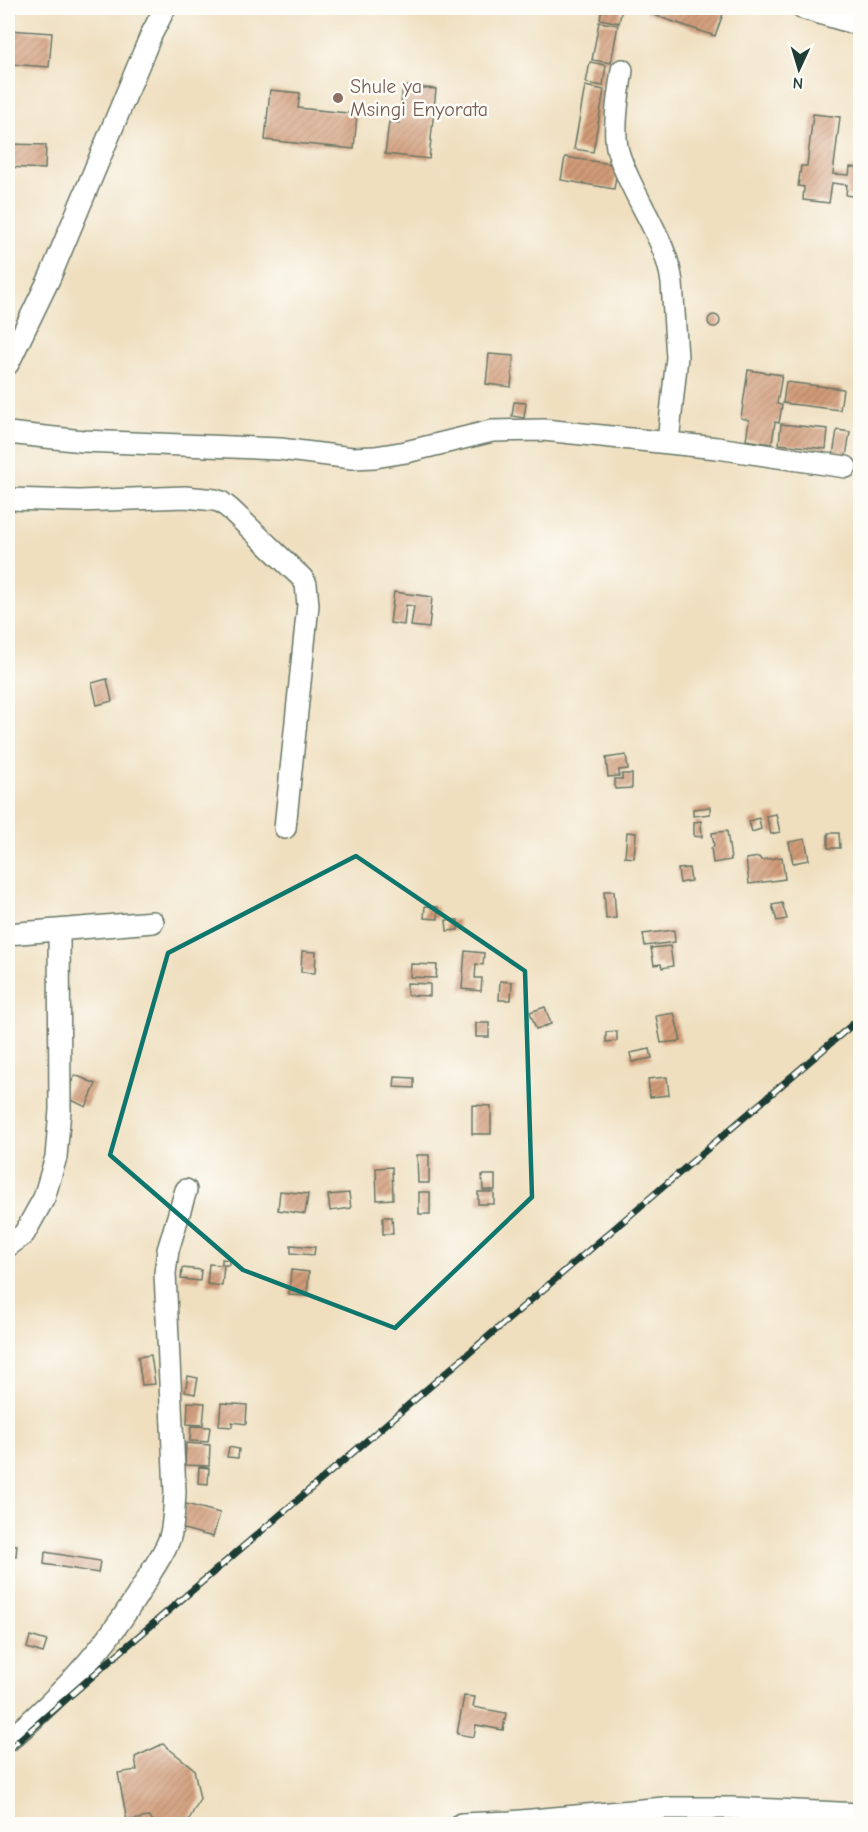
<svg xmlns="http://www.w3.org/2000/svg" width="868" height="1832" font-family="'Comic Neue',sans-serif">
  <style>
    .building { fill: url(#building-hatch) }
    .lines { fill: none; stroke-linecap: round; stroke-linejoin: round }
    .minor-casing { stroke: #687665; stroke-width: 24 }
    .minor { stroke: #fff; stroke-width: 21 }
    .rail-casing { stroke: #1f3d34; stroke-width: 7 }
    .rail { stroke: #fdfcf7; stroke-width: 4.5; stroke-dasharray: 14; stroke-linecap: butt }
    .marked { fill: none; stroke: #0f766e; stroke-width: 4.5; stroke-linejoin: round }
    .education-dot { fill: #8d6e63; stroke: #fdfcf7; stroke-width: 2 }
    .labels { text-anchor: middle; dominant-baseline: central; stroke-width: 5; stroke-linejoin: round; paint-order: stroke }
    .education-label { font-size: 20px; fill: #785e54; stroke: #fdfcf7; text-anchor: start }
  </style>
  <defs>
    <pattern id="building-hatch" width="6" height="6" patternUnits="userSpaceOnUse" patternTransform="scale(1.5)"><rect width="6" height="6" fill="#d29b78"/><path d="M-1 1l2-2M0 6l6-6M5 7l2-2" fill="none" stroke="#aa8063"/></pattern>
  </defs>
  <rect width="100%" height="100%" fill="#fdfcf7"/>
  <filter id="ink" filterUnits="userSpaceOnUse"><feTurbulence type="fractalNoise" baseFrequency=".0167" numOctaves="2"/><feDisplacementMap in="SourceGraphic" scale="12" xChannelSelector="R" yChannelSelector="G"/><feConvolveMatrix kernelMatrix="1 2 1 2 8 2 1 2 1" color-interpolation-filters="sRGB"/></filter>
  <filter id="wash" filterUnits="userSpaceOnUse"><feTurbulence type="fractalNoise" baseFrequency=".008" numOctaves="4" result="noise"/><feDisplacementMap in="SourceGraphic" scale="24" xChannelSelector="R" yChannelSelector="G"/><feGaussianBlur stdDeviation="1.35" result="paint"/><feColorMatrix in="noise" values="0 0 0 0 0 0 0 0 0 0 0 0 0 0 0 0 0 1.4 0 .05"/><feComposite in="paint" operator="in"/></filter>
  <g filter="url(#wash)">
    <rect width="100%" height="100%" fill="#efdfbf"/>
    <g id="blocks">
      <path class="building" d="M 602,8 L 622,8 L 619,23 L 600,19 Z
        M 646,8 L 703,8 L 723,14 L 715,36 L 645,12 Z
        M 599,22 L 618,25 L 611,63 L 592,60 Z
        M 8,30 L 52,33 L 49,67 L 8,64 Z
        M 590,62 L 606,65 L 603,86 L 586,83 Z
        M 403,86 L 436,89 L 429,159 L 385,154 L 389,122 L 399,123 Z
        M 585,86 L 604,90 L 593,152 L 574,149 Z
        M 270,90 L 300,93 L 298,108 L 357,114 L 354,149 L 265,140 Z
        M 813,114 L 840,117 L 833,174 L 849,175 L 850,167 L 860,168 L 860,197 L 846,195 L 847,185 L 832,183 L 829,203 L 803,200 L 804,187 L 798,186 L 801,166 L 807,166 Z
        M 8,144 L 46,145 L 45,169 L 8,167 Z
        M 565,157 L 618,165 L 614,189 L 561,180 Z
        M708 321a6 6 0 1 1 12 0a6 6 0 1 1-12 0Z
        M 489,354 L 514,356 L 511,387 L 486,384 Z
        M 748,370 L 782,375 L 777,404 L 782,405 L 779,423 L 775,422 L 772,444 L 746,440 L 749,420 L 741,418 Z
        M 786,382 L 843,389 L 840,410 L 783,403 Z
        M 514,402 L 526,403 L 524,418 L 512,416 Z
        M 781,424 L 828,429 L 826,449 L 779,444 Z
        M 837,430 L 850,432 L 845,463 L 832,461 Z
        M 394,592 L 432,597 L 429,628 L 411,626 L 414,606 L 406,605 L 404,625 L 390,623 Z
        M 107,679 L 112,701 L 97,705 L 92,683 Z
        M 626,755 L 628,769 L 619,770 L 619,776 L 608,777 L 606,758 Z
        M 622,774 L 632,774 L 632,788 L 615,789 L 615,779 L 622,779 Z
        M 710,807 L 710,814 L 693,816 L 693,809 Z
        M 776,814 L 780,832 L 771,834 L 766,816 Z
        M 759,818 L 761,829 L 752,832 L 749,821 Z
        M 701,821 L 702,837 L 694,836 L 694,822 Z
        M 727,831 L 731,860 L 713,863 L 711,848 L 714,846 L 712,833 Z
        M 627,832 L 636,833 L 634,858 L 625,857 Z
        M 828,833 L 839,833 L 840,848 L 828,848 Z
        M 805,839 L 809,860 L 793,863 L 789,842 Z
        M 759,857 L 761,860 L 782,857 L 785,879 L 749,884 L 746,859 Z
        M 689,868 L 691,881 L 680,883 L 678,869 Z
        M 604,891 L 614,891 L 616,918 L 606,919 Z
        M 782,903 L 787,919 L 777,921 L 772,905 Z
        M 425,906 L 438,907 L 438,919 L 424,918 Z
        M 446,920 L 458,920 L 458,930 L 447,931 Z
        M 674,930 L 675,942 L 645,946 L 643,934 Z
        M 670,946 L 673,966 L 662,968 L 661,964 L 654,965 L 651,948 Z
        M 302,951 L 316,952 L 315,973 L 301,972 Z
        M 465,951 L 484,953 L 483,965 L 476,964 L 475,978 L 482,978 L 481,991 L 462,989 Z
        M 411,964 L 437,965 L 436,978 L 410,977 Z
        M 500,981 L 512,982 L 511,1000 L 499,1000 Z
        M 407,983 L 430,984 L 430,996 L 407,995 Z
        M 545,1007 L 551,1024 L 536,1029 L 530,1012 Z
        M 674,1013 L 681,1041 L 661,1043 L 656,1016 Z
        M 476,1023 L 489,1023 L 489,1037 L 476,1037 Z
        M 617,1031 L 617,1041 L 606,1042 L 606,1032 Z
        M 650,1049 L 652,1058 L 632,1062 L 630,1053 Z
        M 75,1075 L 96,1084 L 86,1107 L 65,1097 Z
        M 395,1077 L 414,1078 L 414,1088 L 394,1087 Z
        M 667,1077 L 669,1095 L 650,1097 L 648,1079 Z
        M 472,1105 L 491,1106 L 491,1134 L 472,1134 Z
        M 417,1155 L 429,1155 L 429,1183 L 418,1183 Z
        M 392,1167 L 393,1199 L 377,1200 L 376,1168 Z
        M 482,1175 L 495,1175 L 495,1190 L 483,1190 Z
        M 280,1191 L 308,1194 L 305,1214 L 278,1210 Z
        M 419,1192 L 430,1192 L 430,1214 L 419,1214 Z
        M 478,1192 L 494,1192 L 494,1204 L 478,1204 Z
        M 349,1193 L 351,1208 L 330,1211 L 328,1195 Z
        M 383,1217 L 392,1217 L 393,1234 L 383,1234 Z
        M 291,1245 L 315,1247 L 314,1255 L 291,1253 Z
        M 222,1259 L 229,1260 L 229,1265 L 224,1265 L 222,1286 L 207,1284 L 209,1264 L 222,1265 Z
        M 182,1268 L 201,1270 L 200,1281 L 181,1279 Z
        M 291,1270 L 309,1272 L 307,1296 L 289,1295 Z
        M 151,1355 L 155,1384 L 142,1385 L 138,1357 Z
        M 188,1376 L 198,1378 L 195,1394 L 185,1392 Z
        M 188,1402 L 205,1403 L 203,1425 L 187,1424 Z
        M 221,1403 L 247,1405 L 246,1424 L 232,1422 L 232,1427 L 219,1426 Z
        M 191,1426 L 210,1427 L 208,1442 L 190,1441 Z
        M 186,1443 L 210,1445 L 209,1466 L 185,1465 Z
        M 229,1447 L 239,1449 L 238,1458 L 227,1457 Z
        M 199,1467 L 209,1468 L 208,1484 L 198,1483 Z
        M 186,1504 L 220,1513 L 213,1537 L 180,1528 Z
        M 8,1544 L 17,1545 L 16,1556 L 8,1555 Z
        M 45,1552 L 100,1561 L 98,1573 L 44,1564 Z
        M 30,1636 L 47,1641 L 43,1653 L 27,1648 Z
        M 464,1696 L 475,1697 L 473,1707 L 506,1713 L 503,1730 L 476,1725 L 474,1737 L 457,1734 Z
        M 163,1744 L 194,1769 L 200,1799 L 187,1823 L 158,1824 L 148,1817 L 127,1821 L 118,1773 L 137,1770 L 135,1757 Z"/>
    </g>
  </g>
  <g filter="url(#ink)">
    <use href="#blocks" fill-opacity="0" stroke="#687665" stroke-width="1.5"/>
    <g class="lines">
      <defs>
        <path id="minor" d="M 802,8 L 860,25
          M 622,70 C 619,91 613,126 617,147 C 619,158 624,168 628,177 C 643,211 668,247 672,283 L 677,357 L 668,442
          M 8,364 L 50,277 L 151,35 L 165,8
          M 8,433 L 83,441 L 280,449 L 352,458 L 375,457 L 406,452 L 492,431 L 544,430 L 717,448 L 846,467
          M 8,499 L 79,501 L 185,497 L 215,500 L 221,502 L 230,509 L 302,578 L 306,584 L 308,605 L 285,828
          M 8,934 L 153,922
          M 8,1246 L 24,1234 L 44,1198 L 56,1157 L 60,1110 L 59,930
          M 8,1741 C 64,1694 114,1638 150,1574 C 157,1562 166,1550 170,1537 C 174,1523 174,1507 175,1492 L 165,1273 L 168,1250 L 186,1190
          M 461,1824 L 510,1822 L 664,1808 L 731,1808 L 860,1814"/>
      </defs>
      <use href="#minor" class="minor-casing"/>
      <use href="#minor" class="minor"/>
      <defs>
        <path id="rail" d="M 8,1750 L 112,1659 L 860,1018"/>
      </defs>
      <use href="#rail" class="rail-casing"/>
      <use href="#rail" class="rail"/>
    </g>
  </g>
  <path class="marked" d="M 356,856 L 525,971 L 532,1197 L 395,1328 L 243,1270 L 110,1155 L 168,953 Z"/>
  <circle class="education-dot" cx="338" cy="98" r="6"/>
  <g class="labels">
    <g class="education-label">
      <text x="350" y="86">Shule ya<tspan x="350" dy="23">Msingi Enyorata</tspan></text>
    </g>
  </g>
  <rect width="868" height="1832" fill="none" stroke="#fdfcf7" stroke-width="30"/>
  <g transform="translate(799 69) rotate(184)" stroke="#fdfcf7" stroke-width="4.5" paint-order="stroke">
  <path d="M0-4.5L10 22L0 15L-10 22Z" fill="#1f3d34"/>
  <text y="-9" font-size="16" font-weight="bold" text-anchor="middle" fill="#1f3d34">N</text>
  </g>
</svg>
